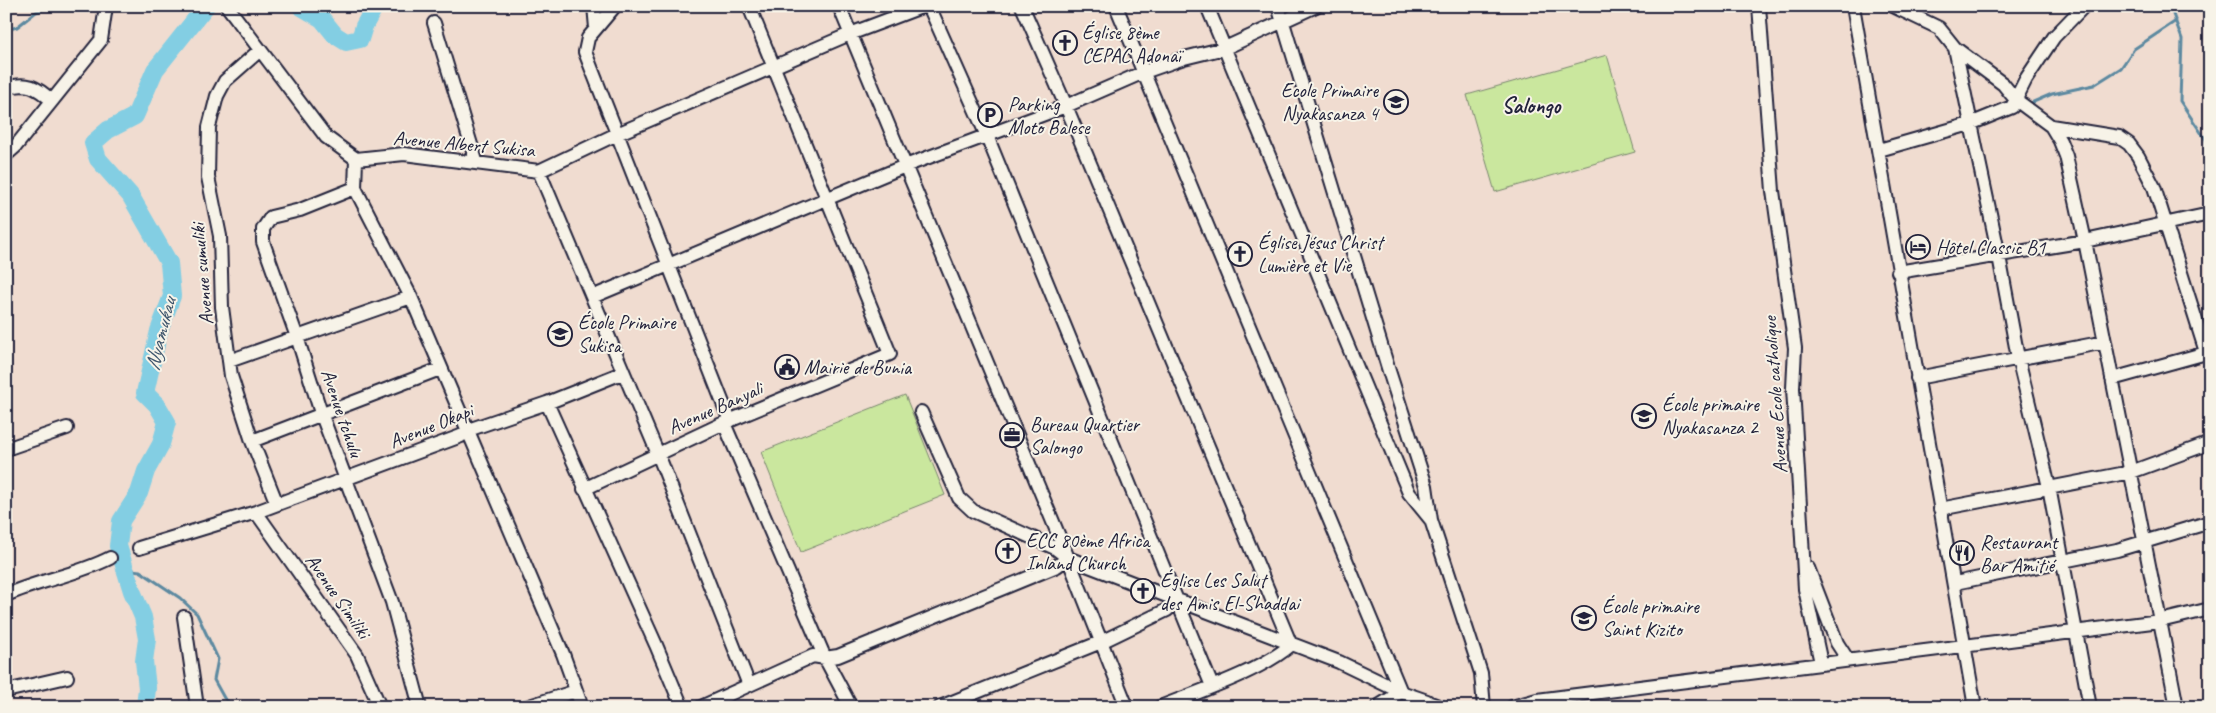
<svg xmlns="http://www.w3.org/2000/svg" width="2216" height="713" font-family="Caveat,sans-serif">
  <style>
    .green { fill: #cae79e; stroke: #76846c }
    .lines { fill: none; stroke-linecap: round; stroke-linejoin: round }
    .stream { stroke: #5c89a0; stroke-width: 3 }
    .river { stroke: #83cee3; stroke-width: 18 }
    .minor-casing { stroke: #22223b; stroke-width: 16 }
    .minor { stroke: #f7f3e8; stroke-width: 12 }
    .labels { text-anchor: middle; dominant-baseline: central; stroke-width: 4; stroke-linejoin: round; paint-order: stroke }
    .poi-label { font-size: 20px; fill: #22223b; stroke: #f7f3e8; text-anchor: start }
    .street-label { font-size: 20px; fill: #22223b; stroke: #f7f3e8 }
    .water-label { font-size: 21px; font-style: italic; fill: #3f566d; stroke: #f7f3e8 }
    .quarter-label { font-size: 22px; font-weight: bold; fill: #22223b; stroke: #f7f3e8 }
  </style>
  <rect width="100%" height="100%" fill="#f0dcd0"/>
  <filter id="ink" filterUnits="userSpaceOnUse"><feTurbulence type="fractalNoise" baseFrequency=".02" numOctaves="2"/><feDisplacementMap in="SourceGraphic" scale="10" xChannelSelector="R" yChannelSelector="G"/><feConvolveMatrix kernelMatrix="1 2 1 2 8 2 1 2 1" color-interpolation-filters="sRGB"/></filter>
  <g filter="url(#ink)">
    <path class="green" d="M 1607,55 L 1635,152 L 1495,192 L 1467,95 Z
      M 905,395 L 945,495 L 801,552 L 761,452 Z"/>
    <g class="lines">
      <path class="stream" d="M 155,6 L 169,10 L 178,6
        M 191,6 L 202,10
        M 2170,6 L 2182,39 L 2180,101 L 2206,140 L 2210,159
        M 6,30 L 17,27 L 36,12 L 52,6
        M 2031,103 L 2052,94 L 2094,85 L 2121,68 L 2134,49 L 2176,21
        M 124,569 L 140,571 L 180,598 L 197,614 L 218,659 L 214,680 L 224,698 L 234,707"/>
      <path class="river" d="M 300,6 L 322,19 L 335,35 L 346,42 L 360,39 L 364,26 L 375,6
        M 145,707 L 147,688 L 144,661 L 147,639 L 143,617 L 132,591 L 118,546 L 121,521 L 139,493 L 146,471 L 161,444 L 167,422 L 157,405 L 145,393 L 159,331 L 172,296 L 169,263 L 130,195 L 98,159 L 93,143 L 108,130 L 135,116 L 155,70 L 206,6"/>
      <defs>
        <path id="minor" d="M 227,6 L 326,137 L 356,159 L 404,154 L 539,171 L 617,134 L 850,34 L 924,6
          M 594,6 L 596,28
          M 615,6 L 588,38 L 585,52 L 730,421
          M 839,6 L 1068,558 L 1127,707
          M 929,6 L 987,136 L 1212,686
          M 1022,6 L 1066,106 L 1291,645
          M 1116,6 L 1401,692 L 1427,701
          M 1207,6 L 1409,493 L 1431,520
          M 1278,6 L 1389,371 L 1426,486 L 1431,520 L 1481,673 L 1484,707
          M 1759,6 L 1773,191 L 1795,348 L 1793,388 L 1805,589 L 1821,663
          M 1853,6 L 1975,707
          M 1893,6 L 1939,28 L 1955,48 L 2003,84 L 2016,100 L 2051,126 L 2060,141 L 2066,156 L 2085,241 L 2177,707
          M 434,23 L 476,161
          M 1955,48 L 1999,256 L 2018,358 L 2049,487 L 2090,707
          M 260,50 L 225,81 L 217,96 L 209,127 L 208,177 L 220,236 L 222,307 L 231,376 L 252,441 L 277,504
          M 6,88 C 27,81 37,87 52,101
          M 2051,126 L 2119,137 L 2129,144 L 2138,156 L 2154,187 L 2206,352
          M 1879,150 L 1970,124 L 2012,107 L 2026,79 L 2054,37 L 2084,6
          M 6,155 L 15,147 L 101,40 L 106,6
          M 356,159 L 355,188 L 411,297 L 563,654 L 582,707
          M 539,171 L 658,454 L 749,685
          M 355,188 L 300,210 L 271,217 L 263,229 L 263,242 L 297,337 L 321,413 L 392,602 L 420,707
          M 1898,272 L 2085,241 L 2210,214
          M 592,297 L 905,166 L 1066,106 L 1144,72 L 1184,58 L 1225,48 L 1316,6
          M 229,361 L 411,297
          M 1917,378 L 2105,342
          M 2112,379 L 2210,352
          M 547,403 L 656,645 L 682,707
          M 921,412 L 959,498 L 973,511 L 1055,548 L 1068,558 L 1339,662 L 1401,692 L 1441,707
          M 724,423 L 825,658 L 851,707
          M 252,441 L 440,369
          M 6,449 L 67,428
          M 584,489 L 724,423 L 890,354 L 749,6
          M 1940,509 L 2131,472 L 2210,443
          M 256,512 L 357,655 L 380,707
          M 139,548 L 256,512 L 461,436 L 468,430 L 547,403 L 622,373
          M 1808,568 L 1837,643 L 1848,660
          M 1955,583 L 2117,550 L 2210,522
          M 6,595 C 40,580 77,575 110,558
          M 184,617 L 197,707
          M 6,691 L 67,677
          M 526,707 L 576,691
          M 701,707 L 813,656 L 825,658 L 838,656 L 1057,566 L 1068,558
          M 940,707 L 1101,642 L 1167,610 L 1178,600
          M 1160,707 C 1200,691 1259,672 1291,645
          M 1377,707 L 1401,692
          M 1512,707 L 1537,700 L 2160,621 L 2210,609"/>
      </defs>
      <use href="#minor" class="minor-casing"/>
      <use href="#minor" class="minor"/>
    </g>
  </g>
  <defs>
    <symbol id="church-ring" viewBox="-11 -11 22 22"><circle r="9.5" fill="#f7f3e8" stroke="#22223b" stroke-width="1.5"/><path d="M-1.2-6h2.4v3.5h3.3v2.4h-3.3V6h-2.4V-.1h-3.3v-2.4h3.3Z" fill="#22223b"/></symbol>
    <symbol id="school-ring" viewBox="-11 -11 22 22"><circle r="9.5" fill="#f7f3e8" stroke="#22223b" stroke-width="1.5"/><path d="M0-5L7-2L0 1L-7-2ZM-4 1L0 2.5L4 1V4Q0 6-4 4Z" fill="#22223b"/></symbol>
    <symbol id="parking-ring" viewBox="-11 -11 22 22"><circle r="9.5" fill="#f7f3e8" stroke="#22223b" stroke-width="1.5"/><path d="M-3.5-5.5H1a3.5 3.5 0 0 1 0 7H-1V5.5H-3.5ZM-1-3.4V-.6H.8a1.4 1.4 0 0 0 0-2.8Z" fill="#22223b"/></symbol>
    <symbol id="hotel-ring" viewBox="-11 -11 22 22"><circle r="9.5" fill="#f7f3e8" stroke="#22223b" stroke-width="1.5"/><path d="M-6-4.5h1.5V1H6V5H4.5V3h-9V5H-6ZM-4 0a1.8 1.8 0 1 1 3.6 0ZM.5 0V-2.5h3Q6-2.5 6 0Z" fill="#22223b"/></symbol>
    <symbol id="civic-ring" viewBox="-11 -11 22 22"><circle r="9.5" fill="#f7f3e8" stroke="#22223b" stroke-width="1.5"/><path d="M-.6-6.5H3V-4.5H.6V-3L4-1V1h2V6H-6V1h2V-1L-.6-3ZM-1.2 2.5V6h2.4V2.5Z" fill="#22223b"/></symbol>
    <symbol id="office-ring" viewBox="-11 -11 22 22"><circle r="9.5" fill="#f7f3e8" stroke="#22223b" stroke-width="1.5"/><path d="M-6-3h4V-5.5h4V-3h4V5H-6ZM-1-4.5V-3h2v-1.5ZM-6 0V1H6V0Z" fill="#22223b"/></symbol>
    <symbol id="restaurant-ring" viewBox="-11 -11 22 22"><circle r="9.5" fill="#f7f3e8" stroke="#22223b" stroke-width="1.5"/><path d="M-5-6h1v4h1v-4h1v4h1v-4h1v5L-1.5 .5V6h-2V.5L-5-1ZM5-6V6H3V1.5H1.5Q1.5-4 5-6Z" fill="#22223b"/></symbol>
  </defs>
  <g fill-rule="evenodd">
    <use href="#church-ring" x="1051" y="29" width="28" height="28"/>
    <use href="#school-ring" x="1382" y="88" width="28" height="28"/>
    <use href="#parking-ring" x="976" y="101" width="28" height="28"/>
    <use href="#hotel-ring" x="1904" y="233" width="28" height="28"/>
    <use href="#church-ring" x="1226" y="240" width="28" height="28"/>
    <use href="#school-ring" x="546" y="320" width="28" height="28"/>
    <use href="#civic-ring" x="773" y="353" width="28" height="28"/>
    <use href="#school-ring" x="1630" y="402" width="28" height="28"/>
    <use href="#office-ring" x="998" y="421" width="28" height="28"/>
    <use href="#church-ring" x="994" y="537" width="28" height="28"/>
    <use href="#restaurant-ring" x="1948" y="539" width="28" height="28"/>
    <use href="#church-ring" x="1129" y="577" width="28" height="28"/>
    <use href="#school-ring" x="1570" y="604" width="28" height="28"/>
  </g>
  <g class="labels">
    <g class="poi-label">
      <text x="1082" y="32">Église 8ème<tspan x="1082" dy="23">CEPAC Adonaï</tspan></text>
      <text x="1378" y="90" text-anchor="end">Ecole Primaire<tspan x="1378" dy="23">Nyakasanza 4</tspan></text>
      <text x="1008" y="104">Parking<tspan x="1008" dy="23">Moto Balese</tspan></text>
      <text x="1258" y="242">Église Jésus Christ<tspan x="1258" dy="23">Lumière et Vie</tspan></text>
      <text x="1936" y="247">Hôtel Classic B1</text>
      <text x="578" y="322">École Primaire<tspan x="578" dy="23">Sukisa</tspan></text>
      <text x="804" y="367">Mairie de Bunia</text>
      <text x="1662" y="404">École primaire<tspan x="1662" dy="23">Nyakasanza 2</tspan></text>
      <text x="1030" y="424">Bureau Quartier<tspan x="1030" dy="23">Salongo</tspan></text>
      <text x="1026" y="540">ECC 80ème Africa<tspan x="1026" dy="23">Inland Church</tspan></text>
      <text x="1980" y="542">Restaurant<tspan x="1980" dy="23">Bar Amitié</tspan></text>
      <text x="1160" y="580">Église Les Salut<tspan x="1160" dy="23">des Amis El-Shaddai</tspan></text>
      <text x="1602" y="606">École primaire<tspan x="1602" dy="23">Saint Kizito</tspan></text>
    </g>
    <g class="street-label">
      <text transform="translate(464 144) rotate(5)">Avenue Albert Sukisa</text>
      <text transform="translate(202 274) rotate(-95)">Avenue sumuliki</text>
      <text transform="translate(1775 395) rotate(-94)">Avenue Ecole catholique</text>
      <text transform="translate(715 408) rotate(-24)">Avenue Banyali</text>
      <text transform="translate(342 413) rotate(71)">Avenue tchulu</text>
      <text transform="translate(431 426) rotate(-22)">Avenue Okapi</text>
      <text transform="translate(338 596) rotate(55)">Avenue Similiki</text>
    </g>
    <g class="water-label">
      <text transform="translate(160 334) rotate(-76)">Nyamukau</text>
    </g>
    <g class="quarter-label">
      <text x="1531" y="106">Salongo</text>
    </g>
  </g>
  <rect width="2216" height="713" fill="none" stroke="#f7f3e8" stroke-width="25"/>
  <rect x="12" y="12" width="2191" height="688" fill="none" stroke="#22223b" stroke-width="2" filter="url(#ink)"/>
</svg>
